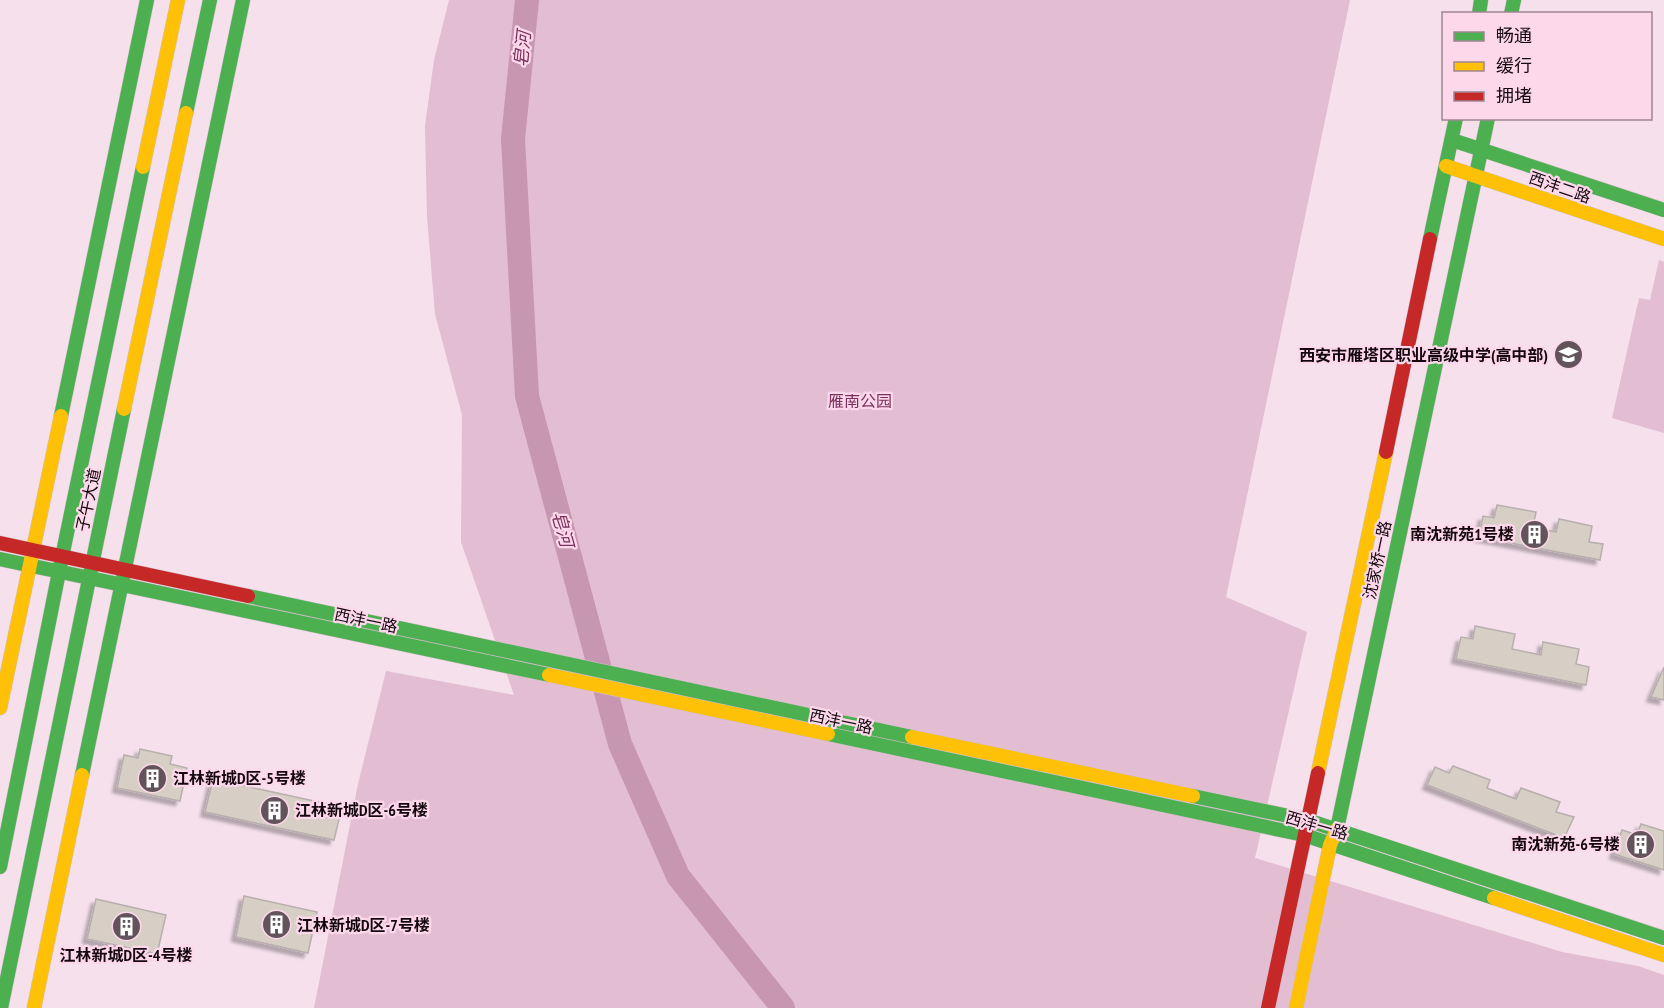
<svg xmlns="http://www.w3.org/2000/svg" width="1664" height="1008" font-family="'PT Sans Narrow','Noto Sans SC',sans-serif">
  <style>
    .green { fill: #e3bdd1 }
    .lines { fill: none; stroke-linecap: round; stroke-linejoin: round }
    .river { stroke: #c796b0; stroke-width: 24 }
    .building { fill: #d7cec6; stroke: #b8aead; stroke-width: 1.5; filter: url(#shadow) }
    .fast-casing { stroke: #d0bfc8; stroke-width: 15 }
    .slow-casing { stroke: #d0bfc8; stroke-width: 15 }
    .jam-casing { stroke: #d0bfc8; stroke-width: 15 }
    .fast { stroke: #4caf50; stroke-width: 14 }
    .slow { stroke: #ffc107; stroke-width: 14 }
    .jam { stroke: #c62828; stroke-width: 14 }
    .labels { text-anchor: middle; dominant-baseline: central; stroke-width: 4.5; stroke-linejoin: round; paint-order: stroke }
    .street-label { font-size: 16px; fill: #14080e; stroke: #fdd8eb }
    .poi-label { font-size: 16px; font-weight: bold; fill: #14080e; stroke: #fdd8eb; text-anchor: end }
    .park-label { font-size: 16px; fill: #7a305c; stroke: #fdd8eb }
    .water-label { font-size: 18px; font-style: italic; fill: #782f5b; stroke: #fdd8eb }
  </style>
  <defs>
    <filter id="shadow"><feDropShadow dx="-4.5" dy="4.5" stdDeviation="1.5" flood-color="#0004"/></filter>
  </defs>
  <rect width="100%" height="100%" fill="#f5e0eb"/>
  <path class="green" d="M 449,0 L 1350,0 L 1226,597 L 1307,632 L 1255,858 L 1562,952 L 1638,966 L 1664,975 L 1664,1008 L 314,1008 L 358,784 L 386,671 L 514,695 L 461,542 L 462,415 L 435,314 L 427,217 L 425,126 L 434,60 Z
    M 1659,260 L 1664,262 L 1664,433 L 1612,418 L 1639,298 L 1650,300 Z"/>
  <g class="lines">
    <path class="river" d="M 527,0 L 513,139 L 527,396 L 620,744 L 678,876 L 783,1008"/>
  </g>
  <path class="building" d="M 1497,505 L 1536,512 L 1533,527 L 1556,532 L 1559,519 L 1592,526 L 1589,542 L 1603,544 L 1600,560 L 1479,537 L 1483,516 L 1494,518 Z
    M 1475,626 L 1515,634 L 1512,649 L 1541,655 L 1543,642 L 1579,649 L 1576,664 L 1589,667 L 1586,685 L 1456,659 L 1461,637 L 1473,639 Z
    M 1664,667 L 1664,700 L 1651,697 Z
    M 140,749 L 172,756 L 170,764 L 187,768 L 180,801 L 117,788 L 124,755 L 138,758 Z
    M 1453,766 L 1490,780 L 1487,788 L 1516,799 L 1521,788 L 1560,802 L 1556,812 L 1574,817 L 1564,838 L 1427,785 L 1435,767 L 1449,773 Z
    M 213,779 L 342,807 L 334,840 L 205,812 Z
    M 1641,824 L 1664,831 L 1664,870 L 1614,854 L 1622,830 L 1637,835 Z
    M 244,896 L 317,912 L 308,953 L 236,937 Z
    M 96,899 L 166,915 L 157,954 L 87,939 Z"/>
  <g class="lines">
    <defs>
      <path id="fast" d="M 1479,14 L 1481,0
        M 1511,14 L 1514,0
        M 186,113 L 210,0
        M 1452,140 L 1664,210
        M 1430,239 L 1456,118
        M 61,416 L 147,0
        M 0,559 L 549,675
        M 248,596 L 912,737
        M 828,734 L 1304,835 L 1494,898
        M 82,775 L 243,0
        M 1193,796 L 1307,820 L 1664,938
        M 1337,829 L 1488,118
        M 0,867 L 62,557 L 143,167
        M 1,1008 L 124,409"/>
      <path id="slow" d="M 1446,166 L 1664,239
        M 143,167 L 178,0
        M 124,409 L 186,113
        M 549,675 L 828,734
        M 0,708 L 61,416
        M 912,737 L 1193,796
        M 1318,773 L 1386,452
        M 1494,898 L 1664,955
        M 34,1008 L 82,775
        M 1296,1008 L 1330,845 L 1337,829"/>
      <path id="jam" d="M 1386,452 L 1430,239
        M 0,543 L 248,596
        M 1268,1008 L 1318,773"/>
    </defs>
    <use href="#fast" class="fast-casing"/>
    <use href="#slow" class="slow-casing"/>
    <use href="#jam" class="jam-casing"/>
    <use href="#fast" class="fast"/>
    <use href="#slow" class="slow"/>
    <use href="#jam" class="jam"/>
  </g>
  <defs>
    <symbol id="school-disc" viewBox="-11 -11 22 22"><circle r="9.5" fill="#63545b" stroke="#fdd8eb"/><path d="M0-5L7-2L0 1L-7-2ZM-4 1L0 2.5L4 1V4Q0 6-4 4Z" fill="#fff"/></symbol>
    <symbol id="building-disc" viewBox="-11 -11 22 22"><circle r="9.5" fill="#63545b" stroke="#fdd8eb"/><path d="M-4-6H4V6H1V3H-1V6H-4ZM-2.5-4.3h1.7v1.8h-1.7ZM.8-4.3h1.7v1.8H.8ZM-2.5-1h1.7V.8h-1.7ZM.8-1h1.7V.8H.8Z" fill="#fff"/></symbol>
  </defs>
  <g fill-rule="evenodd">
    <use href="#school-disc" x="1552" y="338" width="33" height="33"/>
    <use href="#building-disc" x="1518" y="518" width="33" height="33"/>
    <use href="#building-disc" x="136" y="762" width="33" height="33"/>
    <use href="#building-disc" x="258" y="794" width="33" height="33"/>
    <use href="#building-disc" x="1624" y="828" width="33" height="33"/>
    <use href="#building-disc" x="260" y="908" width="33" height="33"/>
    <use href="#building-disc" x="110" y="910" width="33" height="33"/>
  </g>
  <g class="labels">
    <g class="street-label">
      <text transform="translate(1560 187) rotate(19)">西沣二路</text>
      <text transform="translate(88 500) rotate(-78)">子午大道</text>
      <text transform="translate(1377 560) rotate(-78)">沈家桥一路</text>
      <text transform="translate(366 620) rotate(12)">西沣一路</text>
      <text transform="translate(841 721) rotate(12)">西沣一路</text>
      <text transform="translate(1317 825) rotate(16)">西沣一路</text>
    </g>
    <g class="poi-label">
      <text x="1548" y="355">西安市雁塔区职业高级中学(高中部)</text>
      <text x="1514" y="534">南沈新苑1号楼</text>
      <text x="173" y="778" text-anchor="start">江林新城D区-5号楼</text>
      <text x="295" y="810" text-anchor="start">江林新城D区-6号楼</text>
      <text x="1620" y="844">南沈新苑-6号楼</text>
      <text x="297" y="925" text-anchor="start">江林新城D区-7号楼</text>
      <text x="126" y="955" text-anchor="middle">江林新城D区-4号楼</text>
    </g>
    <g class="park-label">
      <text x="860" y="401">雁南公园</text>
    </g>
    <g class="water-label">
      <text transform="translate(522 49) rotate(-84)">皂河</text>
      <text transform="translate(563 529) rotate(75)">皂河</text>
    </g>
  </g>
  <rect x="1442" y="12" width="210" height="108" fill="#fdd8eb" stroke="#a08593" stroke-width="1.5"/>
  <rect x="1454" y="32" width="30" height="9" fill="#4caf50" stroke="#a08593" stroke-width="1.5"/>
  <text x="1496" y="42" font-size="18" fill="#14080e">畅通</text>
  <rect x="1454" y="62" width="30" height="9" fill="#ffc107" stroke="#a08593" stroke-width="1.5"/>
  <text x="1496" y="72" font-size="18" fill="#14080e">缓行</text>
  <rect x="1454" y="92" width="30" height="9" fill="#c62828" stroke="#a08593" stroke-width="1.5"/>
  <text x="1496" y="102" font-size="18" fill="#14080e">拥堵</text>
</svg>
